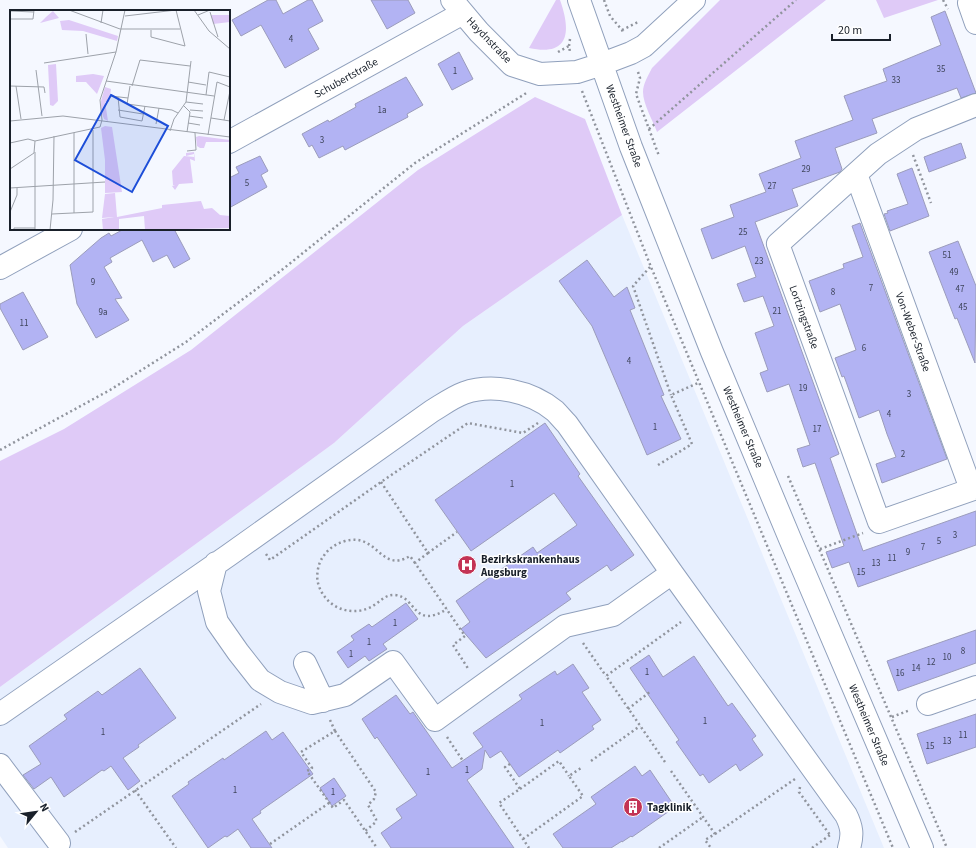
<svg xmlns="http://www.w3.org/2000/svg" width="976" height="848" font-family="'Source Sans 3',sans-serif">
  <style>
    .built { fill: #e7effe }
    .green { fill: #dfcaf7 }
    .building { fill: #b2b3f3; stroke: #9b9cbb }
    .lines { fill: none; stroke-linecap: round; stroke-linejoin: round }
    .minor-casing { stroke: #90a0bc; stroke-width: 24 }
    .path { stroke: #90949d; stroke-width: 2.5; stroke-dasharray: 2 3; stroke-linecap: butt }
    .minor { stroke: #fff; stroke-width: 22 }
    .labels { text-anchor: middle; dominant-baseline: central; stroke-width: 3; stroke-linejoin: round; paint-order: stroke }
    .number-label { font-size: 9px; fill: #3f455c }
    .street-label { font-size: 11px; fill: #19202a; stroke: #fff }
    .poi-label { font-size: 11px; font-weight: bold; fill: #19202a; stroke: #fff; text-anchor: start }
    .inset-road { fill: none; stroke: #9da2aa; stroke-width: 1 }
    .view { fill: #1d4ed8; fill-opacity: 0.15; stroke: #1d4ed8; stroke-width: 2 }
    .inset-edge { fill: none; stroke: #19202a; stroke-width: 2 }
  </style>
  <rect width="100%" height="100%" fill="#f5f8ff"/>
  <path class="built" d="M 622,215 L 884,848 L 8,848 L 0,836 L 0,687 L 334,443 L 463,326 Z"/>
  <path class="green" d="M 556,0 L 560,0 C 571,31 570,57 529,48 Z
    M 720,0 L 826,0 L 657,132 C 653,121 643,104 643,92 C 643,84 648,76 652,68 Z
    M 876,0 L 938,0 L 884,18 Z
    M 535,97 L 585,119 L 622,215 L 463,326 L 334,443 L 0,687 L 0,461 L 64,429 L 191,350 L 418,170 Z"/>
  <path class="building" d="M 268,0 L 276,0 L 283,14 L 308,0 L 312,0 L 323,21 L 308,29 L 319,49 L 285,68 L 261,25 L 241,36 L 232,20 Z
    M 371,0 L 408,0 L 415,13 L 387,29 Z
    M 945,11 L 976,93 L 961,98 L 957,88 L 872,119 L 877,133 L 835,148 L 842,169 L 840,172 L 792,189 L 798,206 L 755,222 L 839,454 L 830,458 L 863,551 L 976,511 L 976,545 L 858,587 L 849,562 L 832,568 L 826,552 L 844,546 L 815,463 L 803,467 L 797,449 L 810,445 L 789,384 L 767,392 L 760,373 L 768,370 L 755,333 L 774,326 L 763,296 L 744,302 L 737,284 L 756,277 L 745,246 L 712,259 L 701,229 L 734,217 L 730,205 L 766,192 L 759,174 L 801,158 L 795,141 L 853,120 L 844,96 L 887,81 L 883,69 L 941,45 L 931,17 Z
    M 459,52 L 473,79 L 452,90 L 438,64 Z
    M 406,77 L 423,105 L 407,114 L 408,117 L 345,150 L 343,146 L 319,158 L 312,145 L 309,147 L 302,134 L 328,120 L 329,122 L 356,107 L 355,104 Z
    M 961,143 L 966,158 L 929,172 L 924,157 Z
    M 260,156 L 268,171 L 261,175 L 267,187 L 229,208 L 229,178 L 239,173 L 236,167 Z
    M 912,168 L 929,216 L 890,231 L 884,214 L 888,213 L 887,211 L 908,204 L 897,174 Z
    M 860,223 L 947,459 L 882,483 L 876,464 L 896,457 L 887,434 L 879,410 L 859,418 L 844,376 L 842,377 L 835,358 L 856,350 L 840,304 L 820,312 L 809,281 L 844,268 L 843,264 L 863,257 L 852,226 Z
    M 124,229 L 174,229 L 190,259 L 174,268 L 167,255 L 153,262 L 142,240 L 110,258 L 112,262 L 104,267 L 122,298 L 115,299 L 129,320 L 96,338 L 77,304 L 70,265 L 101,238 L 109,233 L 111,236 Z
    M 958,241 L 976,286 L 975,363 L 957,318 L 955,319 L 929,252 Z
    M 587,260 L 614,297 L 627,287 L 635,308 L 630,310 L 664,395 L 661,396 L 681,439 L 647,455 L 592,326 L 559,281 Z
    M 23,292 L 48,337 L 23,350 L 0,308 L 0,304 Z
    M 545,423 L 580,474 L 578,476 L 634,555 L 611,571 L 607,565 L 566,593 L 571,599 L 486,658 L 461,629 L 470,622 L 456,601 L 533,547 L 537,553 L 577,525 L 554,493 L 471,551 L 435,500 Z
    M 406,603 L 418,619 L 383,644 L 387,649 L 369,661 L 365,656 L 348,668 L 337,652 L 354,640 L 351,636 L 369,624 L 372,627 Z
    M 976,630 L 976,663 L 898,691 L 887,661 Z
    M 649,655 L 663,677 L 694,656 L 728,706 L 732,703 L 756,736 L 752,739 L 763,755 L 740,771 L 736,764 L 709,783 L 703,774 L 700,776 L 676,742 L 679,740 L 630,668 Z
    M 573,664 L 589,688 L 582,692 L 601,720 L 592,726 L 594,729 L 560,753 L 558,750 L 519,777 L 501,751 L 490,758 L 485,750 L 482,769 L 467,780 L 514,848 L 391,848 L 381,833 L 402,818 L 396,809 L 417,795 L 377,737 L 375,739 L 362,719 L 396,695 L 410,714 L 413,712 L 452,768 L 483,747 L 473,733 L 522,699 L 519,695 L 555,671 L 557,675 Z
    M 140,668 L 176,718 L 138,745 L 139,747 L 123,758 L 140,781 L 128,790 L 111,766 L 104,771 L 102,770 L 64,797 L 51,777 L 34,789 L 23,775 L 41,764 L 29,746 L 67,719 L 64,715 L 98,691 L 102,695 Z
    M 976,714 L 976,747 L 927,764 L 917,734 Z
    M 266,731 L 272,740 L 283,732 L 313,774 L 260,811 L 261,813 L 252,819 L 272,848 L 251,848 L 238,829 L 227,837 L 225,836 L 208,848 L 172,796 L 189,784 L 188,782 L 223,758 L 224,760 Z
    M 635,766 L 642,776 L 650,770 L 675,807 L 632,837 L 631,836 L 622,842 L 622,841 L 611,848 L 563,848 L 553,834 L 596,804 L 591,797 Z
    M 334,778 L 346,796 L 332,806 L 320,788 Z"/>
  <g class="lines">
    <defs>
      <path id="minor" d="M 452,0 L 479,32 L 512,65 L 540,74 L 577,72 L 602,64 L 631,53 L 644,46 L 694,0
        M 579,0 L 631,147 L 712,352 L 790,539 L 922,848
        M 969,3 L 976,23
        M 976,105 L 916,129 L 878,154 L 778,244 L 879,522 L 976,488
        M 229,142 L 463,13
        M 856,174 L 971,489
        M 0,268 L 71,229
        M 216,563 L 209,591 L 217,622 L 238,652 L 260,680 L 280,692 L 312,703 L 345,695 L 393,662 L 435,720 L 565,626 L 613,615 L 672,573
        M 305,663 L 323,701
        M 928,704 L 976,687
        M 0,714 L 229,555 L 432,411 C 442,405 453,397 464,393 C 493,383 531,391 555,411 C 559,415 563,420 567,424 L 672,573 L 846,815 C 852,827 853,835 849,848
        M 0,765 L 59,843"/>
    </defs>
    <use href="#minor" class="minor-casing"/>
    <path class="path" d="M 604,0 L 610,16 L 622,30 L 623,34
      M 943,0 L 948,9
      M 622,30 L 638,22
      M 570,39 L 569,46 L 570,52
      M 558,52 L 569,46
      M 638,72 L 640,78 L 636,94 L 659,156
      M 582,91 L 651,267 L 893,848
      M 649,129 L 796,0
      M 913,155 L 931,203
      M 650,267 L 633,286 L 671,395
      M 0,450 L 110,390 L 186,342 L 283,269 L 415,163 L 528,92
      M 658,465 L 692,444 L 671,395 L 698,383
      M 788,476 L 947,848
      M 381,482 L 428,553 L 457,532
      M 820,549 L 863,533
      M 428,553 L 415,563 L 465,636 L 453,645 L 469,670
      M 266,554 L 270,560 L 381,482 L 468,423 L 523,433 L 538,423
      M 415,563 L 410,556 C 380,574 378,532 345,541 C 335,544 328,549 323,557 C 318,563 316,576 318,583 C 324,606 349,618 371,607 C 379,603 385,594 395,595 C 417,597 413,630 447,609
      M 583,643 L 606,676
      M 628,709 L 651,691
      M 892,717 L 910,710
      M 330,720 L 335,731 L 301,752 L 312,768 L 307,771 L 333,808 L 344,800 L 377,848
      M 335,731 L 376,792 L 374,799 L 368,805 L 376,819 L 376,822 L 365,831
      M 447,737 L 463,761
      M 591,761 L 640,726
      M 665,762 L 606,676 L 681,622
      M 510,764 L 505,767 L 520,789 L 499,803 L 529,848
      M 671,771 L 715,834 L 705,840 L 711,848
      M 800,787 L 799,792 L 830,835
      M 520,789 L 559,761 L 569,776
      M 135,790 L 176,848
      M 75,832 L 261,704
      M 715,834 L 795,779
      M 523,839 L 583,796 L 569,776 L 581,768
      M 270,844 L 329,803
      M 659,848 L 703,817
      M 812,848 L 830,835"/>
    <use href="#minor" class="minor"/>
  </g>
  <defs>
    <symbol id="hospital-disc" viewBox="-11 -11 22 22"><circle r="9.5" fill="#c33355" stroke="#fff"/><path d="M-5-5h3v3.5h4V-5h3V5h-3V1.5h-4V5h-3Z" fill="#fff"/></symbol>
    <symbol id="building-disc" viewBox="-11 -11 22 22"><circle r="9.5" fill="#c33355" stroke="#fff"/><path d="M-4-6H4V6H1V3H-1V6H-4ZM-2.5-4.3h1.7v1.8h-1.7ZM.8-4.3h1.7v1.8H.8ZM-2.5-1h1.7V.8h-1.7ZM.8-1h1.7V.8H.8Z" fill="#fff"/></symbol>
  </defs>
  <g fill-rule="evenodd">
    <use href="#hospital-disc" x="456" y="554" width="22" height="22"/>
    <use href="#building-disc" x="622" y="796" width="22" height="22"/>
  </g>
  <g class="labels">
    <g class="number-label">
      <text x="291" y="39">4</text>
      <text x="941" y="69">35</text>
      <text x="455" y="71">1</text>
      <text x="896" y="80">33</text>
      <text x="382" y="110">1a</text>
      <text x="322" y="140">3</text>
      <text x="806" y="169">29</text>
      <text x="247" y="183">5</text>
      <text x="772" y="186">27</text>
      <text x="743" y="232">25</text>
      <text x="947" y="255">51</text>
      <text x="759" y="261">23</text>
      <text x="954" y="272">49</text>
      <text x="93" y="282">9</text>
      <text x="871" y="288">7</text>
      <text x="960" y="289">47</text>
      <text x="833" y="292">8</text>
      <text x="963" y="307">45</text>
      <text x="777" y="311">21</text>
      <text x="103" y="312">9a</text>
      <text x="24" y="323">11</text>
      <text x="864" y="348">6</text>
      <text x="629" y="361">4</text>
      <text x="803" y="388">19</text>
      <text x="909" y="394">3</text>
      <text x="889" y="414">4</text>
      <text x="655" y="427">1</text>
      <text x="817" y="429">17</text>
      <text x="903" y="454">2</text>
      <text x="512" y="484">1</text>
      <text x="955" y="535">3</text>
      <text x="939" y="541">5</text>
      <text x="923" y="547">7</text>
      <text x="908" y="552">9</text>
      <text x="892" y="558">11</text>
      <text x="876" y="563">13</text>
      <text x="861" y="572">15</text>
      <text x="395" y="623">1</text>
      <text x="369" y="642">1</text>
      <text x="963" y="651">8</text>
      <text x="351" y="654">1</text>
      <text x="947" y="657">10</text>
      <text x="931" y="662">12</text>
      <text x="916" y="668">14</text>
      <text x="647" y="672">1</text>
      <text x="900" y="673">16</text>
      <text x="705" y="721">1</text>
      <text x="542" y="723">1</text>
      <text x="103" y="732">1</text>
      <text x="963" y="735">11</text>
      <text x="947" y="741">13</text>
      <text x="930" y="746">15</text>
      <text x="467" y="770">1</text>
      <text x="428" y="772">1</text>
      <text x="235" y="790">1</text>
      <text x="333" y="792">1</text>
    </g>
    <g class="street-label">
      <text transform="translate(489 40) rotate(46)">Haydnstraße</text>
      <text transform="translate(346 78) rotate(-29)">Schubertstraße</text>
      <text transform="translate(624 126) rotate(70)">Westheimer Straße</text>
      <text transform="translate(804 317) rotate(70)">Lortzingstraße</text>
      <text transform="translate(913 332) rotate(70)">Von-Weber-Straße</text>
      <text transform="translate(743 427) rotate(67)">Westheimer Straße</text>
      <text transform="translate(869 725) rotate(67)">Westheimer Straße</text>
    </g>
    <g class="poi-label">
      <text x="481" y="559">Bezirkskrankenhaus<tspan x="481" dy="13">Augsburg</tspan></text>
      <text x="647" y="807">Tagklinik</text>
    </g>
  </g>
  <g transform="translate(10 10)">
    <rect width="220" height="220" fill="#f5f8ff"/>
    <path d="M 43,1 L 49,8 L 30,13 L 36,7 ZM 201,5 L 220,5 L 220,12 L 203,14 ZM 59,10 L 108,26 L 107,31 L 73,21 L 52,20 L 50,11 ZM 46,54 L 48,91 L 43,96 L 40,95 L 38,55 ZM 83,64 L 94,66 L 87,84 L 76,72 L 66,72 L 66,66 ZM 95,77 L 101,79 L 99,92 L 95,92 L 98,111 L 94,109 L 91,101 L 91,91 ZM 95,116 L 102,117 L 112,182 L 95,183 L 95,150 L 91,118 ZM 189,126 L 220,130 L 220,132 L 196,132 L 194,138 L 190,138 L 187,136 L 186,127 ZM 184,142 L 185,151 L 180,149 L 183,173 L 169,174 L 165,180 L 162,176 L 165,175 L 163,175 L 162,161 L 174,146 L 184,147 L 184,144 L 176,146 L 176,143 ZM 105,183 L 107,207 L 152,198 L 152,195 L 191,191 L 194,199 L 202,198 L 210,205 L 220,206 L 220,218 L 135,220 L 134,206 L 109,209 L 109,220 L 93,220 L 92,209 L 104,207 L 92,208 L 95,184 Z" fill="#dfcaf7"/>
    <path class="inset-road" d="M 59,0 L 110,19 L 170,19M 184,0 L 199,21 L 220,39M 0,1 L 24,2M 200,2 L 208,27M 188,5 L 200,0M 115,6 L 166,0M 0,9 L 23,9 L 24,0M 91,13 L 93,0M 141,20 L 141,27 L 175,36 L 166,0M 76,24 L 78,44M 34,53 L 106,42M 26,60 L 32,106M 96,71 L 204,86M 178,72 L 196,75M 0,76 L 34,77 L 35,83M 6,76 L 11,109M 120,76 L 117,94 L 162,100 L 168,103M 122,76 L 130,50 L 180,56M 196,85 L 199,62 L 220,67M 101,86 L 118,88M 108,87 L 110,107 L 132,111 L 135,96M 176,92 L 193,94M 174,96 L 180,102 L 177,122M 108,100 L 133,104M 180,100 L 193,101M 179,106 L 193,108M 201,108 L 220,111M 214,110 L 220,81M 0,111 L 53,106 L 220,127M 178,113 L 190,115M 146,114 L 149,98M 160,121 L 164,109 L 176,92 L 181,51M 198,125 L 207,72 L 220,77M 25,131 L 90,117 L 92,110 L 90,90 L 106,42 L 115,0M 0,133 L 18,129 L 25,131M 177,141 L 186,140 L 185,123M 0,159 L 24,143 L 25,131M 0,178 L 95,172M 0,202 L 7,185 L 7,178M 64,203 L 64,123M 42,204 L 83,202 L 83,120M 4,220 L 4,218 L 25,218M 25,220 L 25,142M 40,220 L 43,190 L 44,126"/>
    <path class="view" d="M 101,85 L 158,116 L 122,182 L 65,150 Z"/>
    <rect width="220" height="220" class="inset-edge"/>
  </g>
  <g transform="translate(36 812) rotate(61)" stroke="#ffffff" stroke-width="3" paint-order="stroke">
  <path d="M0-3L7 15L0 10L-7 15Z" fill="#19202a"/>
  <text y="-6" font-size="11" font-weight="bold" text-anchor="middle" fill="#19202a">N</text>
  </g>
  <path d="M832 34v6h58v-6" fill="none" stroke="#19202a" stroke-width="2"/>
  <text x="838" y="34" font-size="12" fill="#19202a" stroke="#ffffff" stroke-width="3" paint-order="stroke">20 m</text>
</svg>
